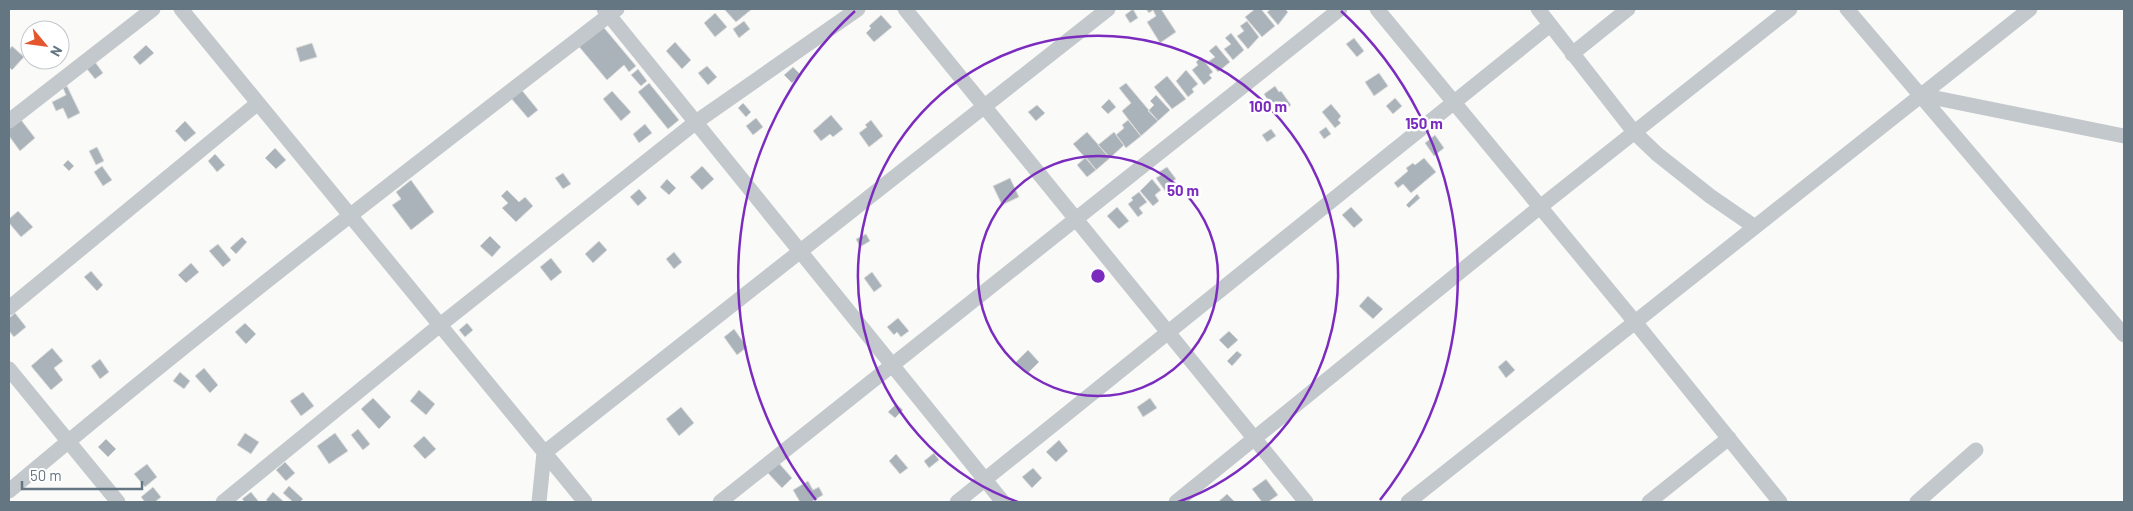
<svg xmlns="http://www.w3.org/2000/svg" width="2133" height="511" font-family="Barlow,sans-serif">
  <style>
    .building { fill: #aab3b9; stroke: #dcdcda }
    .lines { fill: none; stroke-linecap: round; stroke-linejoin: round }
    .street { stroke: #c3c8cc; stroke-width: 15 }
    .ring { fill: none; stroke: #7b2cbf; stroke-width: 2.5 }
    .centre { fill: #7b2cbf; stroke: #fff; stroke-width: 2.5 }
    .ring-label { font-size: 15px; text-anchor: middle; font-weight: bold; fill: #7b2cbf; stroke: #fff; stroke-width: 5; stroke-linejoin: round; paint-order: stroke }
  </style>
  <rect width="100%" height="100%" fill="#fafaf8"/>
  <path class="building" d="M 724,9 L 752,9 L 736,22 Z
    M 1133,9 L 1138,18 L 1130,23 L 1125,15 Z
    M 1146,9 L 1161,9 L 1176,32 L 1160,43 L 1147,22 L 1156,16 L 1153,10 L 1149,13 Z
    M 1255,9 L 1261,9 L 1275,26 L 1262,37 L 1245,17 Z
    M 1271,9 L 1285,9 L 1288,12 L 1278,25 L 1267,12 Z
    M 715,13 L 727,27 L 715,37 L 704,23 Z
    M 881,15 L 892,27 L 874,42 L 866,33 L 871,28 L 869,26 Z
    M 744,21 L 750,29 L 739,38 L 733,29 Z
    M 1247,21 L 1259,37 L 1248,49 L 1237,36 L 1244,31 L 1240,26 Z
    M 600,23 L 636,66 L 629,72 L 624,65 L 607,80 L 576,43 Z
    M 1231,33 L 1244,50 L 1233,60 L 1224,49 L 1231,44 L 1225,38 Z
    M 1354,38 L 1364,51 L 1357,57 L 1346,44 Z
    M 675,42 L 691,60 L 682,69 L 666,51 Z
    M 312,43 L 317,57 L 300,62 L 296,48 Z
    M 146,45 L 154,53 L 140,65 L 133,57 Z
    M 1216,45 L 1230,62 L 1218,72 L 1209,61 L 1215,57 L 1209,51 Z
    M 12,46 L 24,57 L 12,70 L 9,67 L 9,50 Z
    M 1201,57 L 1213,72 L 1209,75 L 1212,78 L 1204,85 L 1192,70 L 1198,65 L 1196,62 Z
    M 95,62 L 103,73 L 95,79 L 87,69 Z
    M 707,66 L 717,77 L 708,85 L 698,73 Z
    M 793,67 L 801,75 L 792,83 L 784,75 Z
    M 638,69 L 647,81 L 641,86 L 631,75 Z
    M 1186,70 L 1198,84 L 1192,89 L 1194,92 L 1188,97 L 1176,81 Z
    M 1379,73 L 1388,86 L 1374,96 L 1365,82 Z
    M 1167,76 L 1186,99 L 1172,109 L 1154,87 Z
    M 649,83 L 679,120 L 668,129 L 638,92 Z
    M 1126,83 L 1158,121 L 1141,136 L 1122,111 L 1131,103 L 1119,88 Z
    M 67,86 L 80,113 L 68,119 L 63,108 L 56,111 L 52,102 L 66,95 L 63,88 Z
    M 1275,86 L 1279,92 L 1281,91 L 1291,105 L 1282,112 L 1277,104 L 1272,107 L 1264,94 Z
    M 520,88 L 538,110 L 528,118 L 510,97 Z
    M 612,91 L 631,112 L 621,121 L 603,99 Z
    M 1156,95 L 1170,110 L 1158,121 L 1148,111 L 1154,105 L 1150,101 Z
    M 1395,98 L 1402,106 L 1393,114 L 1386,106 Z
    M 1109,99 L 1116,107 L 1108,114 L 1101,107 Z
    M 743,103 L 751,112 L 746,117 L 738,108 Z
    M 1331,104 L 1341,116 L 1338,120 L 1341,123 L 1335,128 L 1322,112 Z
    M 1037,105 L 1045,113 L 1036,121 L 1028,112 Z
    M 831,115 L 843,129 L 833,137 L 830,134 L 821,141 L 813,131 Z
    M 18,116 L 35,138 L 20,151 L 9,136 L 9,123 Z
    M 756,118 L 763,127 L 753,135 L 746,126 Z
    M 871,120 L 883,136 L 869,147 L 859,133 L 867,127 L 865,125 Z
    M 1128,120 L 1141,136 L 1126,148 L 1116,135 L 1124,128 L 1122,125 Z
    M 185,121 L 196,133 L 185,142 L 175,131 Z
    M 645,124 L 652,133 L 639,143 L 633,134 Z
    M 1326,127 L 1331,134 L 1324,139 L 1319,132 Z
    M 1271,129 L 1276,136 L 1267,142 L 1262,135 Z
    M 1087,132 L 1110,158 L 1096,170 L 1073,144 Z
    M 1114,132 L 1124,145 L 1110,158 L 1098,145 Z
    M 1435,135 L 1444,148 L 1434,156 L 1425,143 Z
    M 97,147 L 104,161 L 96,165 L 89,151 Z
    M 275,148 L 286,160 L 276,169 L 265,158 Z
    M 215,154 L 225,165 L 217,172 L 208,161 Z
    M 1086,157 L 1096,170 L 1087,177 L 1077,165 Z
    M 1424,158 L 1436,172 L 1411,193 L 1403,184 L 1398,188 L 1394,183 L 1408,171 L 1406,168 L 1413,163 L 1415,165 Z
    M 68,160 L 74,166 L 69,171 L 63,165 Z
    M 102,166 L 112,180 L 103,186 L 94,172 Z
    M 702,166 L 714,179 L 702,190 L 690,177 Z
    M 1167,167 L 1176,179 L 1168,184 L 1171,188 L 1166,192 L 1156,178 L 1161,175 L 1159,172 Z
    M 563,173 L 571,184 L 563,189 L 555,178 Z
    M 1010,178 L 1019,197 L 1002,205 L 993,186 Z
    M 667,179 L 676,188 L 669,195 L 660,187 Z
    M 1152,179 L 1161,190 L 1155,195 L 1159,201 L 1153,206 L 1140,191 Z
    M 411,180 L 434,212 L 411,230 L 392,205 L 401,199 L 396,192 Z
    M 639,189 L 647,198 L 638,206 L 630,197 Z
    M 507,190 L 519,202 L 525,197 L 533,206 L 516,222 L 502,208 L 508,203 L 501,196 Z
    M 1139,192 L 1147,202 L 1139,208 L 1143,213 L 1138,217 L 1128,204 L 1133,200 L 1131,198 Z
    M 1417,194 L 1420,198 L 1409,208 L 1406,205 Z
    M 1117,207 L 1129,221 L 1119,229 L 1107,216 Z
    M 1351,207 L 1363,220 L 1354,228 L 1342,215 Z
    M 18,211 L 33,227 L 21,237 L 9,223 L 9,219 Z
    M 866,234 L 870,241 L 860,247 L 856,239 Z
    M 490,236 L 501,247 L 492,257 L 480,246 Z
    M 242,237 L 247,242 L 236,254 L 230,248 Z
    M 599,241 L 607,250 L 593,263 L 585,254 Z
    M 218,244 L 231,260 L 223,267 L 209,251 Z
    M 674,252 L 682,262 L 674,269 L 666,259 Z
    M 551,258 L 562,272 L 551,281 L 540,267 Z
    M 191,263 L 199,272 L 186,283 L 178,275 Z
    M 91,271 L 103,285 L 97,291 L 84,277 Z
    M 872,272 L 882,286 L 874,292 L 864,278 Z
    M 1368,296 L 1383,309 L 1373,319 L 1359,306 Z
    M 15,313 L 26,327 L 14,337 L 9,331 L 9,318 Z
    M 898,318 L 909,331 L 901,337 L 897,332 L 894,335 L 887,327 Z
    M 245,323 L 256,334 L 246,344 L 235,332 Z
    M 467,323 L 473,330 L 465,337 L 459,330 Z
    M 734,329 L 747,347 L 737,355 L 724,337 Z
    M 1229,331 L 1238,340 L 1228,349 L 1219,340 Z
    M 52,348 L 63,361 L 54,368 L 63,380 L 51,390 L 31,366 Z
    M 1028,350 L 1039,362 L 1027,374 L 1015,363 Z
    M 1237,351 L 1242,355 L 1232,366 L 1227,361 Z
    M 100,359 L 109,372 L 100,379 L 91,366 Z
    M 1506,360 L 1515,370 L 1506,378 L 1498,367 Z
    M 204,368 L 218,385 L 210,393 L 195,376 Z
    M 180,372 L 190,381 L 184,389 L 173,381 Z
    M 419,390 L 435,404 L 426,415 L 410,401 Z
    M 303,392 L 314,406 L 301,416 L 290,401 Z
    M 373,398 L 391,417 L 379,429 L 361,409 Z
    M 1150,398 L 1157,408 L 1143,417 L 1137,407 Z
    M 896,404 L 903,410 L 895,418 L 888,412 Z
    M 681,407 L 694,423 L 679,436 L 666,419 Z
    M 358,429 L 370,444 L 363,450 L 351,435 Z
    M 245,433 L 259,442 L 251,454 L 237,445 Z
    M 335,433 L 348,451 L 329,464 L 317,446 Z
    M 424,436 L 436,449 L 425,459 L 413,446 Z
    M 106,439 L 116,449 L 108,457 L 98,447 Z
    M 1059,440 L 1068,451 L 1056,462 L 1046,452 Z
    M 934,453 L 939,460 L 929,468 L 924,461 Z
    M 896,454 L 908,468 L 900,474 L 889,461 Z
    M 777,461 L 792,478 L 782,488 L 766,471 Z
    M 285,462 L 295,473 L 286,481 L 276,470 Z
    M 147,464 L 157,477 L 145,487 L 134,474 Z
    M 1033,468 L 1042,478 L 1032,488 L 1022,477 Z
    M 1266,479 L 1278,495 L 1268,502 L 1262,502 L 1252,489 Z
    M 808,481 L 813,490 L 819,487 L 823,495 L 811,502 L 800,502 L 793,490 Z
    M 289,486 L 303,499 L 300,502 L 293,502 L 283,493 Z
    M 153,487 L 161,497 L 155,502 L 145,502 L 141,497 Z
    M 251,492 L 259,502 L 245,502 L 242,499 Z
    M 273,492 L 284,502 L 269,502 L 266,500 Z
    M 1227,494 L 1235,502 L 1218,502 Z"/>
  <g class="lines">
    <path class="street" d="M 181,9 L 585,502
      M 604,9 L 1003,502
      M 905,9 L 1306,502
      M 1377,9 L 1635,322 L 1780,502
      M 1538,9 L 1634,132 L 1657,154 L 1710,196 L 1755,227
      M 1847,9 L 2124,335
      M 1572,54 L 1628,9
      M 1921,95 L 2124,136
      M 9,121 L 153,9
      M 9,308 L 258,103
      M 9,369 L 118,502
      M 9,491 C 207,324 412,167 617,9
      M 223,502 L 440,325 L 696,122 L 858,9
      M 539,502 L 544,453 L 1108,9
      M 720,502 L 1340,9
      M 957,502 L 1550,25
      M 1176,502 L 1540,207 L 1790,9
      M 1408,502 L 2030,9
      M 1649,502 L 1729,438
      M 1917,502 L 1976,450"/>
  </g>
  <g class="ring">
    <circle cx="1098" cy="276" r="120"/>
    <path d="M1018 502A240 240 0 1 1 1178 502"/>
    <path d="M816 500A360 360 0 0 1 855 11M1341 11A360 360 0 0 1 1380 500"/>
  </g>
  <circle cx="1098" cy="276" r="8" class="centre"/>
  <g class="ring-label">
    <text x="1268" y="112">100 m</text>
    <text x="1424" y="129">150 m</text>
    <text x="1183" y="196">50 m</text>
  </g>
  <rect width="2133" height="511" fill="none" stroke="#657683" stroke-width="20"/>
  <g transform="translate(45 45) rotate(119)"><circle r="24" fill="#ffffff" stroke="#c1c8cd"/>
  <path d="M0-4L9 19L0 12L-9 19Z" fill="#e4572e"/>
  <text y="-8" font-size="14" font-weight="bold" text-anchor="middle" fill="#657683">N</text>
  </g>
  <path d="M22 481v8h120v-8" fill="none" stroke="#657683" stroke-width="2.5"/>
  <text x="30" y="481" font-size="15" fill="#657683" stroke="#ffffff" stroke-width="4" paint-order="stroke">50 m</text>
</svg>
